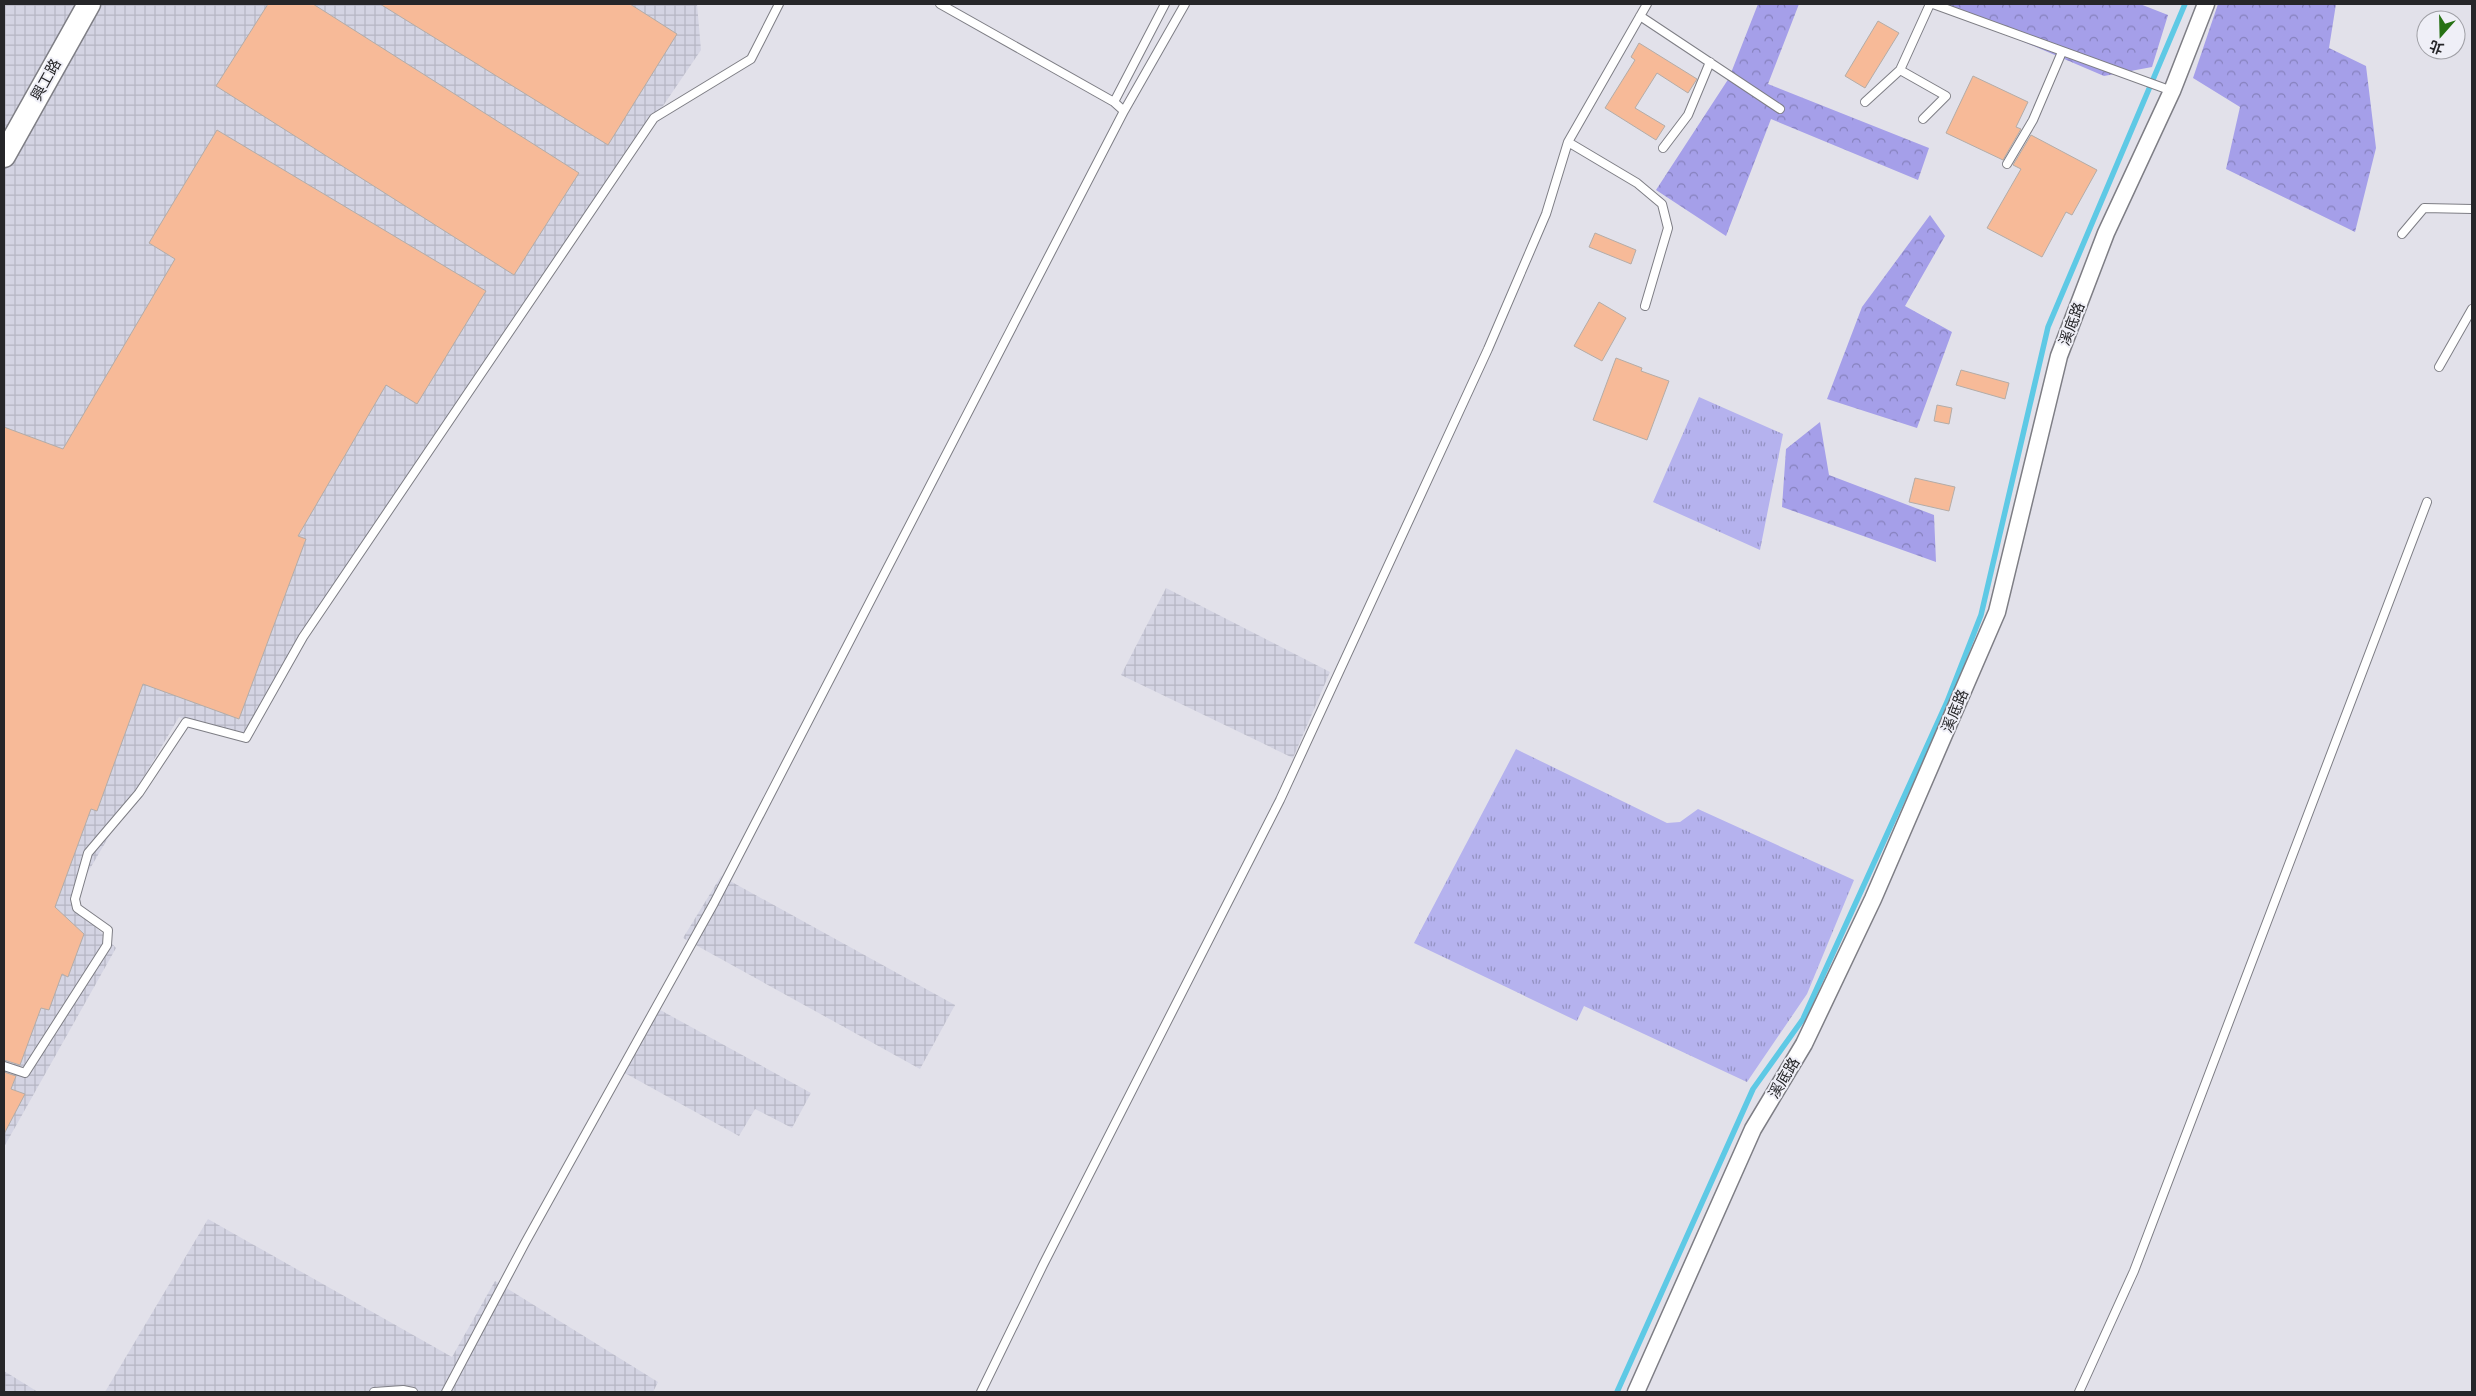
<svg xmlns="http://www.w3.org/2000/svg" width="2476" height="1396" font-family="'Times New Roman','Noto Sans TC',serif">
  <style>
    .industrial { fill: url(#industrial-grid) }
    .grass { fill: url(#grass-tufts) }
    .forest { fill: url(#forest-crowns) }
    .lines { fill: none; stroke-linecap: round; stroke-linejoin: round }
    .stream { stroke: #5ec9e5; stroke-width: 5.5 }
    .building { fill: #f7ba98; stroke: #b4aca7 }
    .lane-casing { stroke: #7e7e85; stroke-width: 10 }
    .street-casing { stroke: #7e7e85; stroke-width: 19 }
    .secondary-casing { stroke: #7e7e85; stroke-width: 25 }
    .lane { stroke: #fff; stroke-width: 8 }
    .street { stroke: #fff; stroke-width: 16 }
    .secondary { stroke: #fff; stroke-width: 22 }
    .labels { text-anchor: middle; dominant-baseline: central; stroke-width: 4; stroke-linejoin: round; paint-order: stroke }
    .street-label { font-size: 15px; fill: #262629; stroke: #efeff7 }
  </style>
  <defs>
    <pattern id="industrial-grid" width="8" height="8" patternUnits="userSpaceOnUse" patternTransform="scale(1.25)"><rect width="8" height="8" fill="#d4d4e3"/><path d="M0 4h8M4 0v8" fill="none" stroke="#b6b6c3"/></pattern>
    <pattern id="grass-tufts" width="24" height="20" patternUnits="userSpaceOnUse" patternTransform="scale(1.25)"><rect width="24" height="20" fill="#b5b2ee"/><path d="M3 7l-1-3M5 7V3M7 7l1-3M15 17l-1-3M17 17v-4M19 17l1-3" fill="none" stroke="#9391c1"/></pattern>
    <pattern id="forest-crowns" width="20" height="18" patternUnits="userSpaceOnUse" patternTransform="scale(1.25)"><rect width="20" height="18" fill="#a59fe9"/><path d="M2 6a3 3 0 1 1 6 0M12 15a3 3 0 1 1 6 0" fill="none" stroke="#8681bd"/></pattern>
  </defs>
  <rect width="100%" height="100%" fill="#e2e1ea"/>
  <path class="industrial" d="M 4,4 L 697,4 L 701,50 L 356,558 L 241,740 L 179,717 L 71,901 L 116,948 L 4,1147 Z
    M 1166,588 L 1330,672 L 1293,758 L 1121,675 Z
    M 721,876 L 955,1005 L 920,1069 L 683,938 Z
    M 653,1006 L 811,1093 L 792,1128 L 755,1109 L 739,1136 L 623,1072 Z
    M 208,1219 L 452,1357 L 495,1281 L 658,1382 L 653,1392 L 105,1392 Z
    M 4,1371 L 38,1392 L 4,1392 Z"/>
  <path class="grass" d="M 1699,397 L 1783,434 L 1760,550 L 1653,502 Z
    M 1516,749 L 1667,823 L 1680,822 L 1698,809 L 1854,880 L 1807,994 L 1747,1082 L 1584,1006 L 1577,1021 L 1414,943 Z"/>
  <path class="forest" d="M 1758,4 L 1799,4 L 1768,84 L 1929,148 L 1918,180 L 1771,119 L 1726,236 L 1656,190 L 1729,78 Z
    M 1935,4 L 2140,4 L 2168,15 L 2152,67 L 2104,76 Z
    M 2218,4 L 2336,4 L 2329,48 L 2366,66 L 2376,148 L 2355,232 L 2226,169 L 2240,107 L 2193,78 Z
    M 1930,215 L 1945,236 L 1905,306 L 1952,332 L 1917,428 L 1827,399 L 1862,307 Z
    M 1820,422 L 1829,475 L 1934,515 L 1936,562 L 1782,507 L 1786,449 Z"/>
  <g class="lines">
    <path class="stream" d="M 1617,1392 L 1753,1089 L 1803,1019 L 1947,702 L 1981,615 L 2048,327 L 2185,4"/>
  </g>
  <path class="building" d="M 268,4 L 313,4 L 579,173 L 514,275 L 216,86 Z
    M 380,4 L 630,4 L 677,34 L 608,145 Z
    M 1878,21 L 1899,33 L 1865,88 L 1845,76 Z
    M 1639,43 L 1697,79 L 1688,93 L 1657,73 L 1635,108 L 1665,126 L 1656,140 L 1605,108 L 1635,60 L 1631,57 Z
    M 1973,76 L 2028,102 L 2016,127 L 2021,129 L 2003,160 L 1946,133 Z
    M 217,130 L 486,291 L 417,404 L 386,385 L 298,536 L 306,539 L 239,719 L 143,684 L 97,811 L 91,809 L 55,907 L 84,934 L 68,977 L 62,974 L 49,1010 L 41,1008 L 20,1065 L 4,1060 L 4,427 L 63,449 L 175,259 L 149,243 Z
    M 2031,135 L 2097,170 L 2072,215 L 2066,212 L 2042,257 L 1987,228 L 2021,169 L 2013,165 Z
    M 1595,233 L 1636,250 L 1631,264 L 1589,247 Z
    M 1599,302 L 1626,318 L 1602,361 L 1574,346 Z
    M 1616,358 L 1642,368 L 1641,371 L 1669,381 L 1647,440 L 1593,420 Z
    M 1961,370 L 2009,383 L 2005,399 L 1956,385 Z
    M 1937,405 L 1952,408 L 1949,424 L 1934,421 Z
    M 1915,478 L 1955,487 L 1949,511 L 1909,502 Z
    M 4,1072 L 16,1076 L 11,1089 L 25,1094 L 4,1134 Z"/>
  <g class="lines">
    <defs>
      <path id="lane" d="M 940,4 L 1114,102 L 1124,111
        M 1933,4 L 2172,91
        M 1640,16 L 1780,109
        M 1900,70 L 1946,96 L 1923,119
        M 1114,102 L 1165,4
        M 1865,102 L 1900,70 L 1930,4
        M 1568,142 L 1637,183 L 1662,204 L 1668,228 L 1645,306
        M 1663,148 L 1688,115 L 1710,62
        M 2007,164 L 2033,120 L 2062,52
        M 2402,234 L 2424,208 L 2472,209
        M 2439,367 L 2472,309
        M 4,1066 L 25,1073 L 107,945 L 108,930 L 77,908 L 75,899 L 88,853 L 139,793 L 186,722 L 246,738 L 303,637 L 654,118 L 751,59 L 779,4
        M 374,1392 L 403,1390 L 413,1392
        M 446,1392 L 525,1243 L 714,903 L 1124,111 L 1185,4
        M 981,1392 L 1043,1265 L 1280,800 L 1488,349 L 1546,214 L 1568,142 L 1647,4
        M 2079,1392 L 2134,1271 L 2427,502"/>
      <path id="street" d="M 1636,1392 L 1753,1129 L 1804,1044 L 1873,899 L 1997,612 L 2059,356 L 2106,233 L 2172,91 L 2206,4"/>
      <path id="secondary" d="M 4,156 L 89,4"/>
    </defs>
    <use href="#lane" class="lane-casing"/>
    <use href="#street" class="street-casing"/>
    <use href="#secondary" class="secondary-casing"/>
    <use href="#lane" class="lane"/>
    <use href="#street" class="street"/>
    <use href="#secondary" class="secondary"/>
  </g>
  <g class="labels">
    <g class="street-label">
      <text transform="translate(46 80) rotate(-61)">興工路</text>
      <text transform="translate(2072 324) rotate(-69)">溪底路</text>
      <text transform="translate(1955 711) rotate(-67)">溪底路</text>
      <text transform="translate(1784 1078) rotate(-59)">溪底路</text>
    </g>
  </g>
  <rect width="2476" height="1396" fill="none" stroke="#262629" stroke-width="10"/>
  <g transform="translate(2441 35) rotate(200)"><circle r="24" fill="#efeff7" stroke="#9f9fa5"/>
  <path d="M0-4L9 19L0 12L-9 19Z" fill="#267114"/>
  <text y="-8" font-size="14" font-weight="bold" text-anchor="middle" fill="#262629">北</text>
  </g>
</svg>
